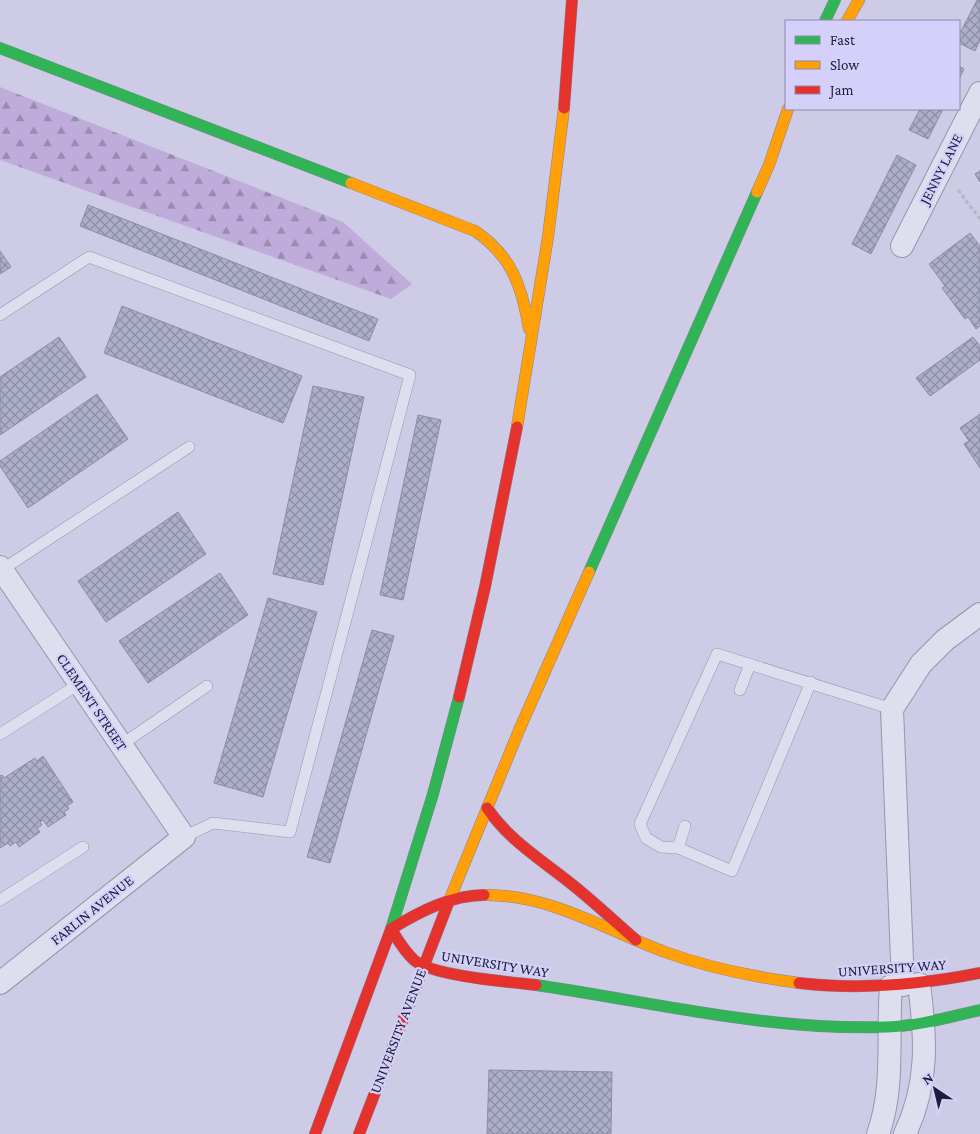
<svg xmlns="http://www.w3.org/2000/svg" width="980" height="1134" font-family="'Crimson Pro',serif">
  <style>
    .forest { fill: url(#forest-firs) }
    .building { fill: url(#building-cross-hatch); stroke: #8b8da6 }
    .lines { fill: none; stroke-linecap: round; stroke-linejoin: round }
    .lane-casing { stroke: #9695ab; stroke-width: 12 }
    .street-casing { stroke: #9695ab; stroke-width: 24 }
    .fast-casing { stroke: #85859b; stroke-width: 12 }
    .slow-casing { stroke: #85859b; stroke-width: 12 }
    .jam-casing { stroke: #85859b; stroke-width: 12 }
    .path { stroke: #b6b6c7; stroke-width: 3; stroke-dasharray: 4 2.5; stroke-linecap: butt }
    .lane { stroke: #dfdeee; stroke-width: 11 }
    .street { stroke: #dfdeee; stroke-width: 22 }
    .fast { stroke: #30b455; stroke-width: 11 }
    .slow { stroke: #ff9f0a; stroke-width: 11 }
    .jam { stroke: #e5322d; stroke-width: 11 }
    .labels { text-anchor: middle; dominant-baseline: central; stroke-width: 4.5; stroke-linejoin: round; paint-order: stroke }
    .street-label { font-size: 15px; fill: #1c1f3b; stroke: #d5d0f9 }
  </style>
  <defs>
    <pattern id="forest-firs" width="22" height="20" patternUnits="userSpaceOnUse" patternTransform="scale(1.25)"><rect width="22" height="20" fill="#bfacda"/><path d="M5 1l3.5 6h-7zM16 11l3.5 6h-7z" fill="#9a8bb2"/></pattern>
    <pattern id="building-cross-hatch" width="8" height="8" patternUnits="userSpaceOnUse" patternTransform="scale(1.25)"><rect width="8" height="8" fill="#adafca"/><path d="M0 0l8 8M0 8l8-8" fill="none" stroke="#8c8ea5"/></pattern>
  </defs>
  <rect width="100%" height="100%" fill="#cecbe6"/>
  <path class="forest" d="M 0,87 L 343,222 L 412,284 L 391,299 L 0,160 Z"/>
  <path class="building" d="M 977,0 L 980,0 L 980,40 L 975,51 L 959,43 L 959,35 Z
    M 959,66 L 964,69 L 959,79 Z
    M 920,109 L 943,109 L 928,139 L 909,130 Z
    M 897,155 L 916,165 L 871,254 L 852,244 Z
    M 980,171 L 980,182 L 975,174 Z
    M 88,205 L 378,319 L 369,341 L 80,226 Z
    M 970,233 L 980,246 L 980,326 L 976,329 L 968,317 L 965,319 L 942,288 L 945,286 L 929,264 Z
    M 0,251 L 11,267 L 0,274 Z
    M 122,306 L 302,376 L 283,423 L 104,353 Z
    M 59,337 L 86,377 L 0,435 L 0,377 Z
    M 973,337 L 980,346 L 980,360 L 930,396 L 916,378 Z
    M 313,386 L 364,397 L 323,585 L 273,574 Z
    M 97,394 L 128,439 L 28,508 L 0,466 L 0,461 Z
    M 980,414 L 980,468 L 964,444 L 969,441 L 960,428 Z
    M 418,415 L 441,420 L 403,600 L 380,595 Z
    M 178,512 L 206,554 L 106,622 L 78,581 Z
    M 220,573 L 248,615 L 148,683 L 119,641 Z
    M 268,598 L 317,612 L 263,797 L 214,783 Z
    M 372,630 L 394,636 L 330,863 L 307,857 Z
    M 43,756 L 73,802 L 67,806 L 69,809 L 64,812 L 66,815 L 48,827 L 43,820 L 40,822 L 42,825 L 37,828 L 40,832 L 19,847 L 16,842 L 10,846 L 8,843 L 0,848 L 0,776 L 2,775 L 4,778 L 35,758 L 37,761 Z
    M 489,1070 L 612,1072 L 611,1134 L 487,1134 Z"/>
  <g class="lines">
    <defs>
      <path id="lane" d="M 0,315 L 89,257 L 410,375 L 290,832 L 213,823 L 184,837
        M 0,571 L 189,447
        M 811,682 L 732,871 L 678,848 L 661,847 L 646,838 L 640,824 L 717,654 L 892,709
        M 740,690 L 750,664
        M 0,734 L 79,684
        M 121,745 L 207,686
        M 678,848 L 685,826
        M 0,900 L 83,847"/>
      <path id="street" d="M 902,246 L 980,93
        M 0,567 L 184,837 L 0,983
        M 903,985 L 892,709 L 921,664 L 945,640 L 980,614
        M 878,1134 C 895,1087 887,1035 891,986
        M 905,1134 C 929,1083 926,1038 919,984"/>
      <path id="fast" d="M 825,21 L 835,0
        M 0,48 L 351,183
        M 589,572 L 757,192
        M 391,929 L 433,794 L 459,697
        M 536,985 C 652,1002 768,1031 887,1027 C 918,1026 949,1017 980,1010"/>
      <path id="slow" d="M 847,21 L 859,0
        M 351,183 L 475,231 C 512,256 522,287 529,329
        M 757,192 L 769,165 L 788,109
        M 517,427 L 548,237 L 564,108
        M 484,895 C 549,894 606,930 665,952 C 709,968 754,977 799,983
        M 449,901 L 520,728 L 589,572"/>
      <path id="jam" d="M 564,108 L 572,0
        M 459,697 L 485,587 L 517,427
        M 487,808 C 509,840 540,859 569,882 C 592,900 614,921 636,940
        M 484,895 C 451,895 419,912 391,929 C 398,940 404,951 414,960 C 432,976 509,982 536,985
        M 799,983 C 860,990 920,985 980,973
        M 315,1134 L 391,929
        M 359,1134 L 449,901"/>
    </defs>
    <use href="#lane" class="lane-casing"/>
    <use href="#street" class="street-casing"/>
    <use href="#fast" class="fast-casing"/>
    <use href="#slow" class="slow-casing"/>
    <use href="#jam" class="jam-casing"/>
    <path class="path" d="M 958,190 L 980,219"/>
    <use href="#lane" class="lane"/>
    <use href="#street" class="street"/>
    <use href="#fast" class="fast"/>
    <use href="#slow" class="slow"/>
    <use href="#jam" class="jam"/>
  </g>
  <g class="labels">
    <g class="street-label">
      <text transform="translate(941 169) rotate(-63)">JENNY LANE</text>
      <text transform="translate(92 702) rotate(56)">CLEMENT STREET</text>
      <text transform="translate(92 910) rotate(-39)">FARLIN AVENUE</text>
      <text transform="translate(495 964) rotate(9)">UNIVERSITY WAY</text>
      <text transform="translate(892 968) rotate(-4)">UNIVERSITY WAY</text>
      <text transform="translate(398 1031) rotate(-69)">UNIVERSITY AVENUE</text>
    </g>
  </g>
  <rect x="785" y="20" width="175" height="90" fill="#d5d0f9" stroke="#8b89ad"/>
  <rect x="795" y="36" width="25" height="8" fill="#30b455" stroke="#8b89ad"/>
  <text x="830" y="45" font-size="15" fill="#1c1f3b">Fast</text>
  <rect x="795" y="61" width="25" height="8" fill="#ff9f0a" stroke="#8b89ad"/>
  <text x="830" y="70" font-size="15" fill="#1c1f3b">Slow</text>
  <rect x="795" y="86" width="25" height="8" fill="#e5322d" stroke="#8b89ad"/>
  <text x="830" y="95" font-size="15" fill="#1c1f3b">Jam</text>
  <g transform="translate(935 1089) rotate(325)" stroke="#d5d0f9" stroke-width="4" paint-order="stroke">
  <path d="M0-4L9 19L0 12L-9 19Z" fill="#1c1f3b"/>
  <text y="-8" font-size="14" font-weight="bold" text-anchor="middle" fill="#1c1f3b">N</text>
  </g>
</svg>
